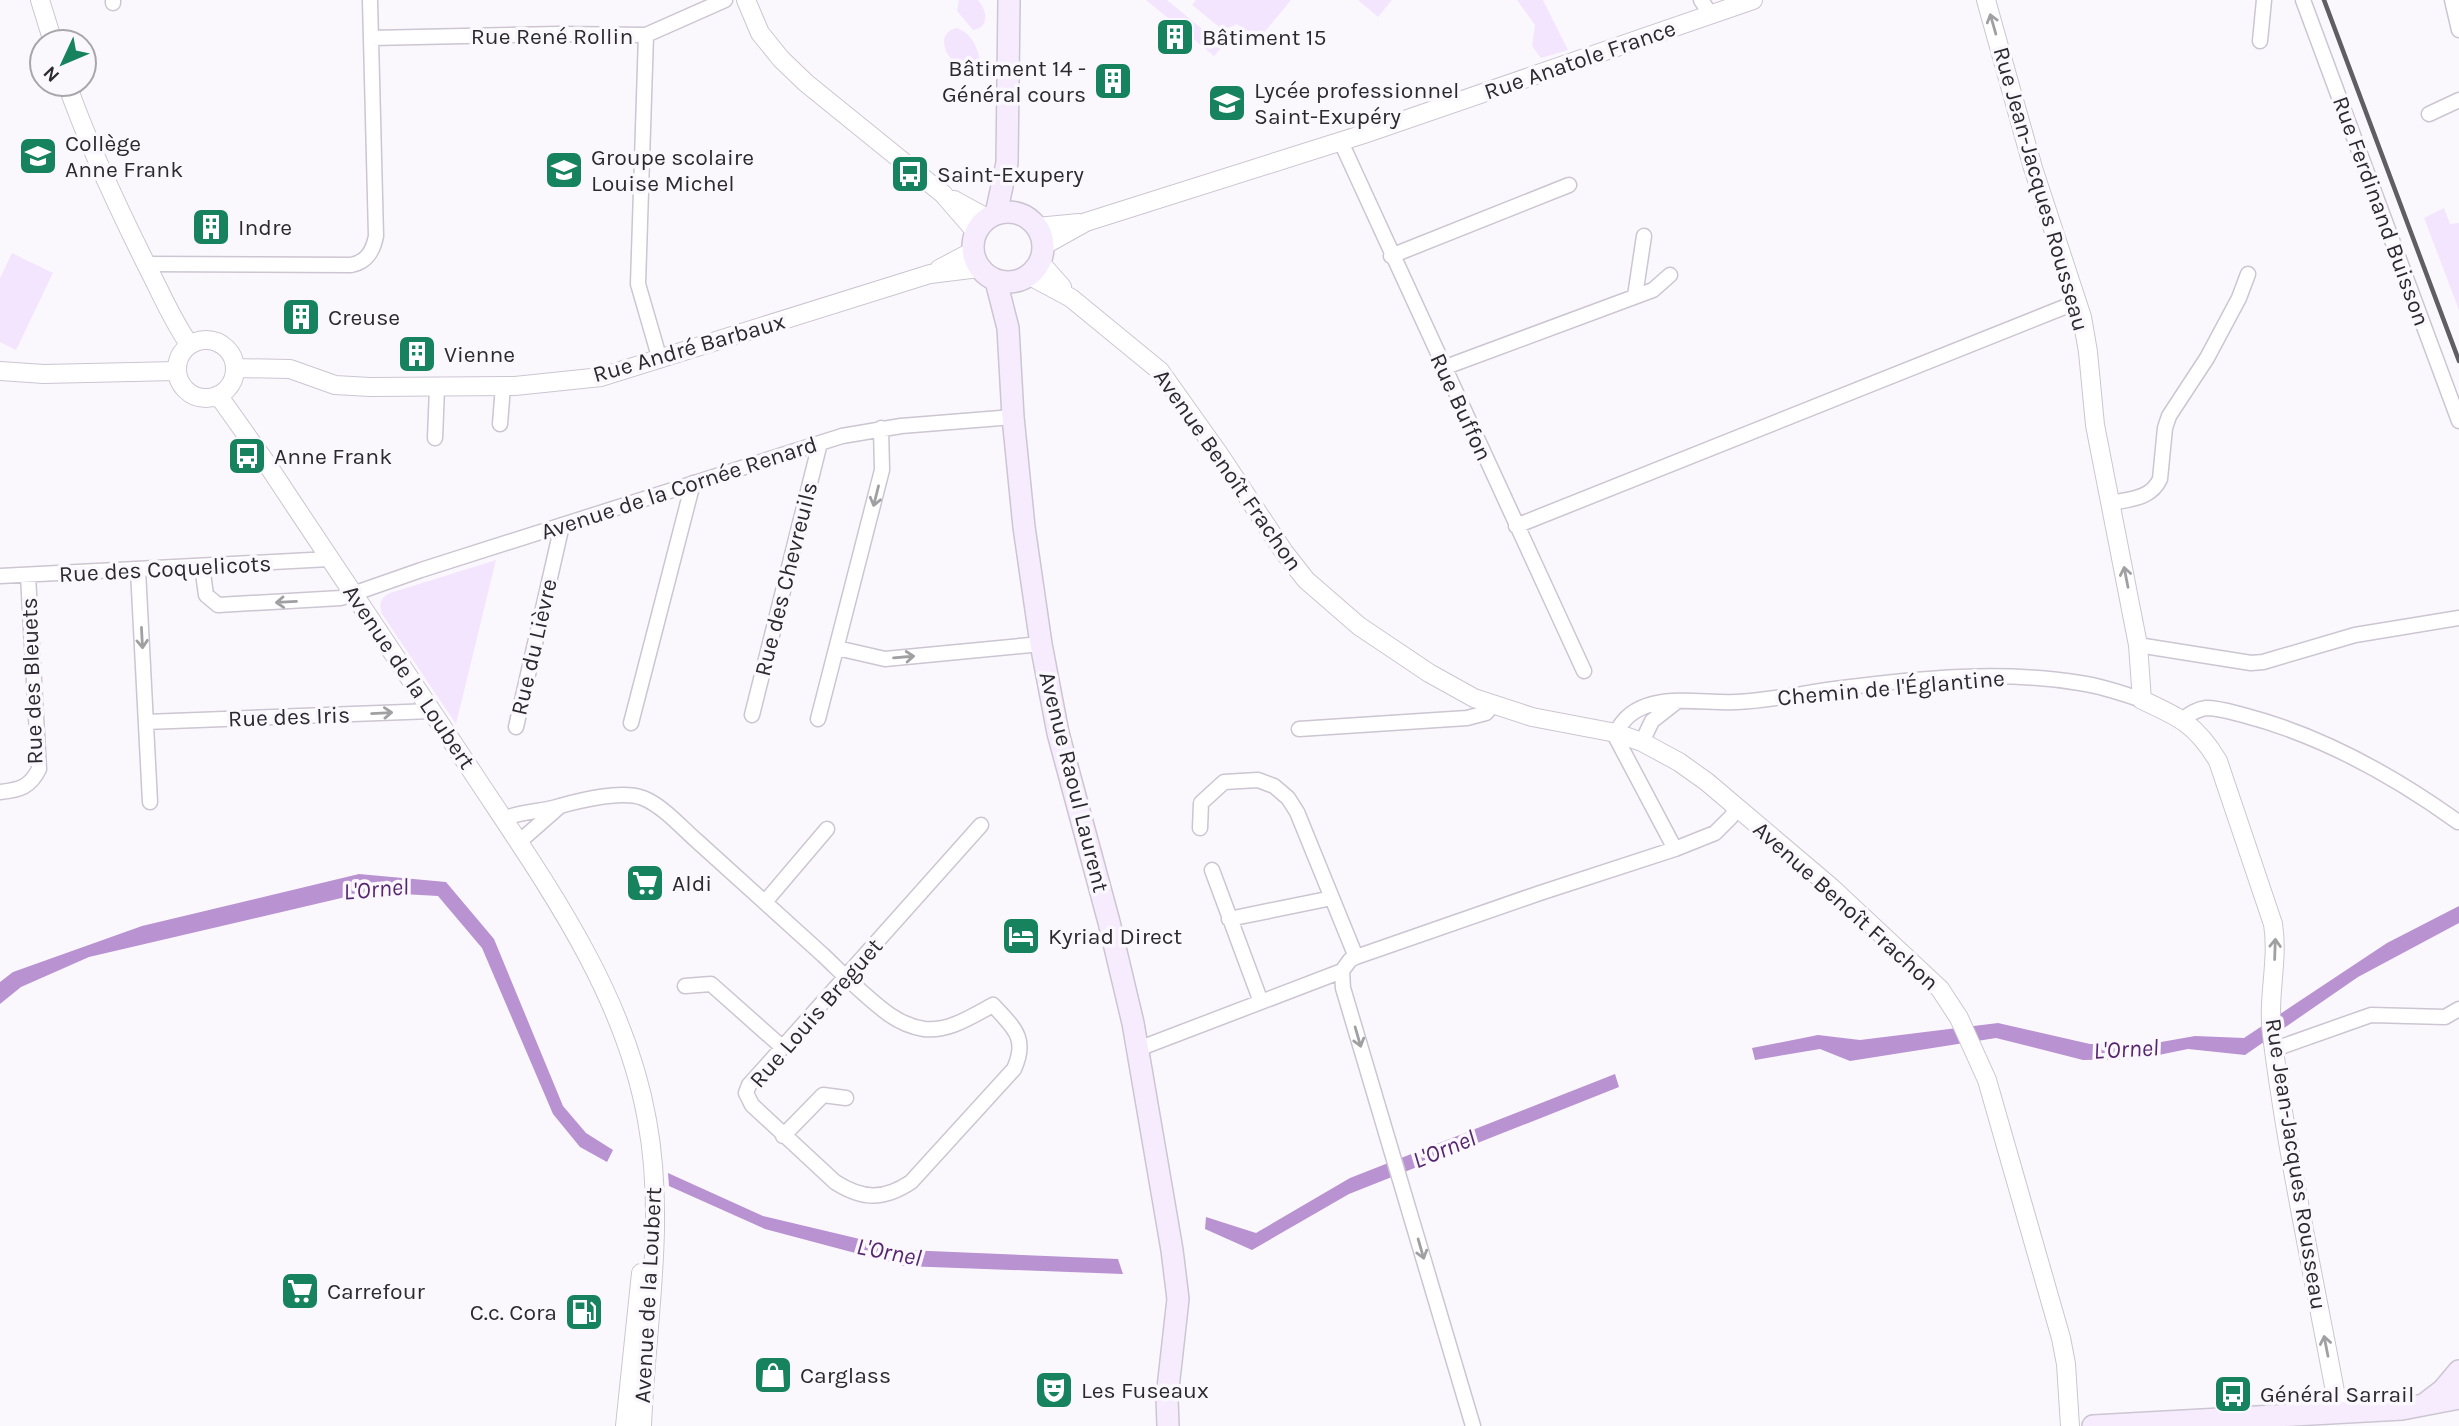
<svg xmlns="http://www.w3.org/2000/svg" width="2459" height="1426" font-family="Karla,sans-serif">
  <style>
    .green { fill: #f4e5fe }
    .water { fill: #b992d1 }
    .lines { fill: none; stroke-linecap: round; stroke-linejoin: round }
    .minor-casing { stroke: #ccc5d2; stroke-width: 17 }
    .tertiary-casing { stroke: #ccc5d2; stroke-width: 20 }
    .secondary-casing { stroke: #ccc5d2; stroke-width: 24 }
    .minor { stroke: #fff; stroke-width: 14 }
    .tertiary { stroke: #fff; stroke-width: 18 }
    .secondary { stroke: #f6ecfd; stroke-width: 21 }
    .rail { stroke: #615e63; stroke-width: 4.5 }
    .oneway { stroke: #a09fa1 }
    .labels { text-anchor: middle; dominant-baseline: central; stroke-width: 7; stroke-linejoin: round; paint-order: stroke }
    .street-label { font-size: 23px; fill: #2d2a2f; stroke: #fbf8fd }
    .poi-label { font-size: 23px; fill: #2d2a2f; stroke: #fbf8fd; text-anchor: start }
    .water-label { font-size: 24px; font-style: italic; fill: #572671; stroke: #fbf8fd }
  </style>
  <rect width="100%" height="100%" fill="#fbf8fd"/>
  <path class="green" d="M 959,0 L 978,0 C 987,10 990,28 973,30 L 957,11 Z
    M 1146,0 L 1167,0 L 1223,46 L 1214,56 Z
    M 1196,0 L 1291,0 L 1258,40 L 1237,24 L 1223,30 L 1192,5 Z
    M 1358,0 L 1392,0 L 1378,17 Z
    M 1517,0 L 1543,0 L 1568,50 L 1541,58 L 1532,46 L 1535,25 Z
    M 957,28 C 973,34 978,49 981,65 L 975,71 C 948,70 931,33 957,28 Z
    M 2444,208 L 2450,224 L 2459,223 L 2459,310 L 2424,218 Z
    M 12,253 L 53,273 L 16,350 L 0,342 L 0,278 Z
    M 496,560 L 456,724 L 382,614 C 379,604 380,598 390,593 Z"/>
  <path class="water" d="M 359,874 L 446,882 L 494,939 L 563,1106 L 586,1133 L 613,1150 L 607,1162 L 580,1147 L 553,1114 L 482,948 L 438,896 L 367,892 L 89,957 L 21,987 L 0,1004 L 0,982 L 13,972 L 142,926 Z
    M 2459,906 L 2459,923 L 2358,977 L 2245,1055 L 2188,1049 L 2139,1059 L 2083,1060 L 1996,1038 L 1850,1061 L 1820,1049 L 1755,1060 L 1752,1048 L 1818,1035 L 1860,1040 L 1998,1023 L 2090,1044 L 2144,1045 L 2195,1036 L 2244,1038 L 2387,943 Z
    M 1615,1074 L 1619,1087 L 1349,1194 L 1252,1250 L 1205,1229 L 1206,1217 L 1256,1233 L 1350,1178 Z
    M 668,1173 L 763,1216 L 906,1250 L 1118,1259 L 1123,1274 L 904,1266 L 765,1229 L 669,1186 Z"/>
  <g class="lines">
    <defs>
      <path id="minor" d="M 113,0 L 113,3
        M 1701,0 L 1711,15
        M 2303,0 L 2459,421
        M 2452,0 L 2459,30
        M 646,35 L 638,284 L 660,360
        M 371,38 L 559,34 L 646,35 L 725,0
        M 2260,41 L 2264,0
        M 2429,114 L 2459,100
        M 1341,142 L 1584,671
        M 1391,256 L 1569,185
        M 146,264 L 351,265 C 367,262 373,251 376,236 L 370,0
        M 1635,296 L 1644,236
        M 1443,368 L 1653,290 L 1670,275
        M 500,424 L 503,386
        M 435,438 L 437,388
        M 2111,503 C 2130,499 2151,499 2160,479 L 2165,428 L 2169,416 L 2207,358 L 2239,298 L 2248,274
        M 1516,526 L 2077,302
        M 202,566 L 206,595 L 218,605 L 341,598 L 421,570 L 842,436 L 901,426 L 1013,417
        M 138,570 L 150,802
        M 0,576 L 330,559
        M 2138,645 L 2251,663 L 2263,662 L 2355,635 L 2459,618
        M 837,648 L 885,659 L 1041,644
        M 752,715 L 820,443
        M 818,719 L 882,470 L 881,428
        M 2183,719 C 2190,714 2197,709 2206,708 C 2219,708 2231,712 2243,715 C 2320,735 2394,776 2458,822
        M 146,722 L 432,711
        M 631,723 L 693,483
        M 516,727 L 562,525
        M 1299,729 L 1467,718 L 1486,713 L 1492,706
        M 1613,732 L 1675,849
        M 1616,733 C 1637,688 1696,704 1736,702 C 1771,701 1807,692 1842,688 C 1919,678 2003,670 2080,683 C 2101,686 2122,693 2142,700
        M 1642,742 L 1652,721 L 1675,703
        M 0,792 C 20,790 30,787 39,769 L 28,576
        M 503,819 C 522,811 541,812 560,806 C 582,800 621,790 643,798 C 663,806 681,827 697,841 C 739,879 781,917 823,955 C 844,975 866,998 890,1015 C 900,1022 912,1027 924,1029 C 949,1032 972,1016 993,1005 C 1014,1028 1028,1038 1014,1069 L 911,1182 C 884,1200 863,1200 835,1182 L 752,1105 L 746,1093 L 749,1085 L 981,825
        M 1200,828 L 1201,803 L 1224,782 L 1258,780 L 1274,786 L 1288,798 L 1297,812 L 1356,957
        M 519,842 L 560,806
        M 1212,870 L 1261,1002
        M 765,902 L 827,829
        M 1229,919 L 1332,898
        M 1342,971 L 1343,988 L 1473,1426
        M 1342,971 L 1350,960 L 1356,957 L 1540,893 L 1675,849 L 1715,833 L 1731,817 L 1737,807
        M 685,986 L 711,984 L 782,1047
        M 1138,1049 L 1342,971
        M 2275,1049 L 2371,1015 L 2445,1017 L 2459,1009
        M 783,1136 L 823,1095 L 846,1098"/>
      <path id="tertiary" d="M 40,0 L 53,42
        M 746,0 L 760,33 L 781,59 L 806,83 L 943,194 L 976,232
        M 1986,0 L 2033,168 L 2082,317 L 2088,352 L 2095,425 L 2138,645 L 2142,700 C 2179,717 2196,724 2218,761 L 2273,924 C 2279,961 2267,997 2272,1035 C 2288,1162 2316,1287 2339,1413
        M 67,84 C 89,147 118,208 148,268 C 161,293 172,320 189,344
        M 954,200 L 987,218
        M 1037,227 L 1079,223
        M 1043,246 L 1086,222 L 1364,134 L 1753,0
        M 1040,262 L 1062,287
        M 939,269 L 973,251
        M 1030,276 L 1071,298 L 1160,371 L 1219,454 L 1284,552 L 1306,580 L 1359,626 L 1429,673 L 1474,698 L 1532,717 L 1616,733 L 1642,742 L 1679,762 L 1707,782 L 1832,888 L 1940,989 L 1959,1018 L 1987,1080 L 2061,1338 L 2066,1364 L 2070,1426
        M177 369a29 29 0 1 1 58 0a29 29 0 1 1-58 0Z
        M 235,368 L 290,369 L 335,385 L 370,387 L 515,386 L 601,377 L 930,274 L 979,268
        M 0,371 L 44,374 L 176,371
        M 218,395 L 267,464 C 335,567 404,669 473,773 C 544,881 624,990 647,1120 C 666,1222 646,1324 642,1426
        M 625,1426 L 641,1273"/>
      <path id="secondary" d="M973 247a35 35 0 1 1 70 0a35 35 0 1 1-70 0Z
        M 996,214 L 1007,163 L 1009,0
        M 996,281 L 1008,328 L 1013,417 L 1024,527 L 1041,644 L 1058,733 L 1109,922 L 1133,1023 L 1172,1250 L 1178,1299 L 1167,1397 L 1168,1426
        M 2426,1403 L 2443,1390 L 2459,1371
        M 2093,1426 L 2402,1409 L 2459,1398"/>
    </defs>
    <use href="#minor" class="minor-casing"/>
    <use href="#tertiary" class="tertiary-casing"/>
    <use href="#secondary" class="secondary-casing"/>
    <use href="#minor" class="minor"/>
    <use href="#tertiary" class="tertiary"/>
    <use href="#secondary" class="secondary"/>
    <path class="rail" d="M 2324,0 L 2459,361"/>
  </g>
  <defs><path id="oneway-shaft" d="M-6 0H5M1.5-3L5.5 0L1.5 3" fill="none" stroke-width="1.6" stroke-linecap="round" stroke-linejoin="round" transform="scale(1.75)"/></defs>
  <g class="oneway">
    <use href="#oneway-shaft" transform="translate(1993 24) rotate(-106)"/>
    <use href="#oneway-shaft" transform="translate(876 496) rotate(104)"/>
    <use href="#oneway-shaft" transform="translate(2126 577) rotate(-101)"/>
    <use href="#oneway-shaft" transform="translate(286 602) rotate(177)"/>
    <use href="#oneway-shaft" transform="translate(142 638) rotate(87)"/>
    <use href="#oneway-shaft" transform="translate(904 657) rotate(-5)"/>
    <use href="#oneway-shaft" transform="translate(382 713) rotate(-3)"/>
    <use href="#oneway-shaft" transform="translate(2275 949) rotate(-88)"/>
    <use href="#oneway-shaft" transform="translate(1358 1037) rotate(74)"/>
    <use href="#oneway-shaft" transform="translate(1421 1249) rotate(74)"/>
    <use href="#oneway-shaft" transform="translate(2326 1346) rotate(-101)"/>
  </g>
  <defs>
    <symbol id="building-square" viewBox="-11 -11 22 22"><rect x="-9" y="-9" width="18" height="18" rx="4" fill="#16825e" stroke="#fbf8fd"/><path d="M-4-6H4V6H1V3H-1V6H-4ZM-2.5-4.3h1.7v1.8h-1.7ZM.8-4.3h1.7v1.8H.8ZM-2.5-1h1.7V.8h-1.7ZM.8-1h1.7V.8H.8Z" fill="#fff"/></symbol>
    <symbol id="school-square" viewBox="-11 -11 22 22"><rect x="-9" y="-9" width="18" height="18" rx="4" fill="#16825e" stroke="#fbf8fd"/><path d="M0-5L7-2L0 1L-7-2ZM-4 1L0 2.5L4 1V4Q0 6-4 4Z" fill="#fff"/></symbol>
    <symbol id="bus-square" viewBox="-11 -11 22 22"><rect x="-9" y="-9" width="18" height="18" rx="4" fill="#16825e" stroke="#fbf8fd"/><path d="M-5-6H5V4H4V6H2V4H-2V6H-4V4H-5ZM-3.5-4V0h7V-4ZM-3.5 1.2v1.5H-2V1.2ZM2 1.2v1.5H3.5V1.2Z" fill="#fff"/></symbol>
    <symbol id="supermarket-square" viewBox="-11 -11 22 22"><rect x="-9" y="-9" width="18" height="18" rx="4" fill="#16825e" stroke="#fbf8fd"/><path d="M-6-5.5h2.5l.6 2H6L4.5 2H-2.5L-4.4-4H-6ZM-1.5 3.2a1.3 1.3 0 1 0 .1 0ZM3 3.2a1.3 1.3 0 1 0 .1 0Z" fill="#fff"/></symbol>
    <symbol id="hotel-square" viewBox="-11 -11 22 22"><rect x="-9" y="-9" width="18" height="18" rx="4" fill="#16825e" stroke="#fbf8fd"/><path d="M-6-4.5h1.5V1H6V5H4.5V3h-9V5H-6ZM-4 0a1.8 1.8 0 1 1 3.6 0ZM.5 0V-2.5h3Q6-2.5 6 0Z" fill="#fff"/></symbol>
    <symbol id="fuel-square" viewBox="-11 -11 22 22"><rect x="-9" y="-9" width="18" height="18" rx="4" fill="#16825e" stroke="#fbf8fd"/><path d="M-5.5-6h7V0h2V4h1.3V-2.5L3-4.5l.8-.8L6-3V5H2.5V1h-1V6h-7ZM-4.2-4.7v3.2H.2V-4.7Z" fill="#fff"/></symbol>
    <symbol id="shop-square" viewBox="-11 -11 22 22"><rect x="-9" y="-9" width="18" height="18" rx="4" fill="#16825e" stroke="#fbf8fd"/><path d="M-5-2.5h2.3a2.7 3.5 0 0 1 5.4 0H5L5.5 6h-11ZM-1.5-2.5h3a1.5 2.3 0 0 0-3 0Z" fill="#fff"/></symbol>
    <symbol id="theatre-square" viewBox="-11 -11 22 22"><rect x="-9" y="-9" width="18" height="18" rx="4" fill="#16825e" stroke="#fbf8fd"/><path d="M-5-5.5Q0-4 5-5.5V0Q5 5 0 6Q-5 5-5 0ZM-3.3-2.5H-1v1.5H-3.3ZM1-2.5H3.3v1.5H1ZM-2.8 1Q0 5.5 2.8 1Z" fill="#fff"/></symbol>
  </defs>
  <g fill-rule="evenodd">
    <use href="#building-square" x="1153" y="15" width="44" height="44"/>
    <use href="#building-square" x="1091" y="59" width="44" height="44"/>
    <use href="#school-square" x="1205" y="81" width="44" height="44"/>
    <use href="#school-square" x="16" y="134" width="44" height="44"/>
    <use href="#school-square" x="542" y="148" width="44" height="44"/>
    <use href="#bus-square" x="888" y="152" width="44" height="44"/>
    <use href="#building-square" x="189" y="205" width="44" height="44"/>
    <use href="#building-square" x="279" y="295" width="44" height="44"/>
    <use href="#building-square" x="395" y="332" width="44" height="44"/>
    <use href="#bus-square" x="225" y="434" width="44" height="44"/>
    <use href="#supermarket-square" x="623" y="861" width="44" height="44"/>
    <use href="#hotel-square" x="999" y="914" width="44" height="44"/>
    <use href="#supermarket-square" x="278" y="1269" width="44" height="44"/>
    <use href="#fuel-square" x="562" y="1290" width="44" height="44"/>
    <use href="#shop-square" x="751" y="1353" width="44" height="44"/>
    <use href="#theatre-square" x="1032" y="1368" width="44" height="44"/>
    <use href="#bus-square" x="2211" y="1372" width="44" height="44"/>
  </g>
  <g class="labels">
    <g class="street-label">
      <text x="552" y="36">Rue René Rollin</text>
      <text transform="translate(1580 60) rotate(-19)">Rue Anatole France</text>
      <text transform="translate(2041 189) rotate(74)">Rue Jean-Jacques Rousseau</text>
      <text transform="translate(2381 211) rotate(70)">Rue Ferdinand Buisson</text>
      <text transform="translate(689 348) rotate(-16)">Rue André Barbaux</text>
      <text transform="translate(1461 407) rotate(65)">Rue Buffon</text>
      <text transform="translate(1228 470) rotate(55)">Avenue Benoît Frachon</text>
      <text transform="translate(679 488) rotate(-18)">Avenue de la Cornée Renard</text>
      <text transform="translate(165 569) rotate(-3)">Rue des Coquelicots</text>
      <text transform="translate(786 579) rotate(-76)">Rue des Chevreuils</text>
      <text transform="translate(534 647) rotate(-77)">Rue du Lièvre</text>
      <text transform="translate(409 677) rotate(56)">Avenue de la Loubert</text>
      <text transform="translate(32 681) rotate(-92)">Rue des Bleuets</text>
      <text transform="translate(1891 688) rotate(-5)">Chemin de l'Églantine</text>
      <text transform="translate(289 717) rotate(-2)">Rue des Iris</text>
      <text transform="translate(1074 782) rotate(76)">Avenue Raoul Laurent</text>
      <text transform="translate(1846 906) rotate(42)">Avenue Benoît Frachon</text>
      <text transform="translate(816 1013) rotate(-49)">Rue Louis Breguet</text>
      <text transform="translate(2296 1164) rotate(81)">Rue Jean-Jacques Rousseau</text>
      <text transform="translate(648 1295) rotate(-87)">Avenue de la Loubert</text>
    </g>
    <g class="poi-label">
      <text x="1202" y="37">Bâtiment 15</text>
      <text x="1086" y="68" text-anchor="end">Bâtiment 14 -<tspan x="1086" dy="26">Général cours</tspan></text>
      <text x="1254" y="90">Lycée professionnel<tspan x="1254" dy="26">Saint-Exupéry</tspan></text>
      <text x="65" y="143">Collège<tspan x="65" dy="26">Anne Frank</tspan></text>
      <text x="591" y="157">Groupe scolaire<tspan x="591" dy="26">Louise Michel</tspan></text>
      <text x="937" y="174">Saint-Exupery</text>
      <text x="238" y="227">Indre</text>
      <text x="328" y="317">Creuse</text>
      <text x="444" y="354">Vienne</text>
      <text x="274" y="456">Anne Frank</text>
      <text x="672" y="883">Aldi</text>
      <text x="1048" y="936">Kyriad Direct</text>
      <text x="327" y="1291">Carrefour</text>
      <text x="557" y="1312" text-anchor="end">C.c. Cora</text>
      <text x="800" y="1375">Carglass</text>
      <text x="1081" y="1390">Les Fuseaux</text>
      <text x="2260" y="1394">Général Sarrail</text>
    </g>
    <g class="water-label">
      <text transform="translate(376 889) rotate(-5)">L'Ornel</text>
      <text transform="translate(2126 1049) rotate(-3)">L'Ornel</text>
      <text transform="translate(1444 1149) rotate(-22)">L'Ornel</text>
      <text transform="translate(889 1252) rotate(11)">L'Ornel</text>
    </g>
  </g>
  <g transform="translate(63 63) rotate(226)"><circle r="33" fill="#fbf8fd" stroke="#a9a6ab" stroke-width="2"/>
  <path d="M0-5L12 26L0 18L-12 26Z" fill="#16825e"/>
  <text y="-10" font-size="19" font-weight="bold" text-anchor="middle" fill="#2d2a2f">N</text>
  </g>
</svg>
